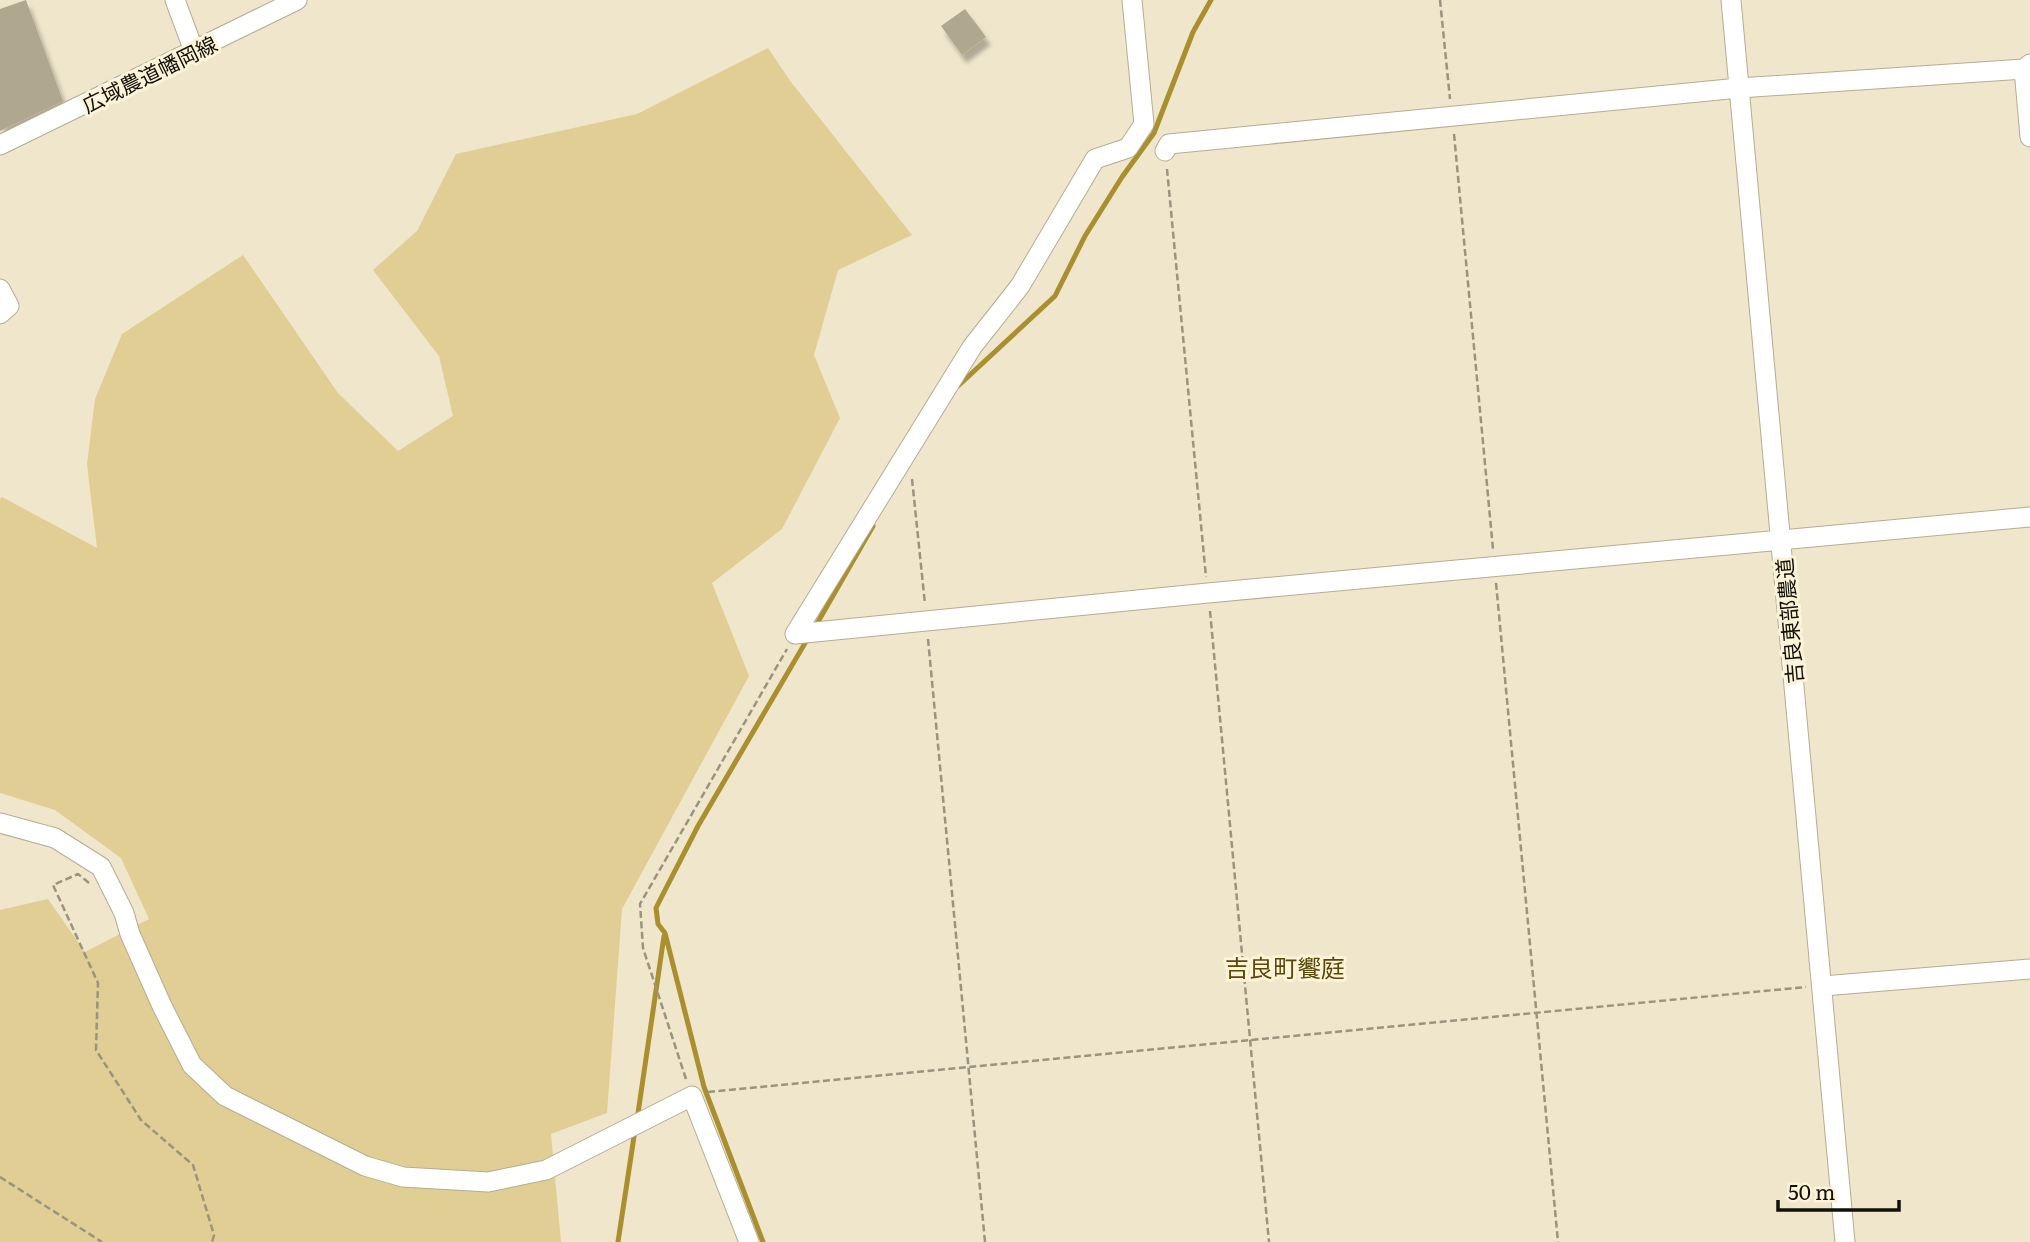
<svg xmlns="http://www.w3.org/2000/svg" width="2030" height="1242" font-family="Literata,'Noto Sans JP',serif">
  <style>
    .green { fill: #e1ce94 }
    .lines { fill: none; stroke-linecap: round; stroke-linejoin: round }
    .stream { stroke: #aa8f2f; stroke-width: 5 }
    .building { fill: #b0a88e; filter: url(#shadow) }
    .minor-casing { stroke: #b5ad93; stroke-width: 21 }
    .path { stroke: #9a947f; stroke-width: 2.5; stroke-dasharray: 7 3.5; stroke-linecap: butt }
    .minor { stroke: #fff; stroke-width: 19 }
    .labels { text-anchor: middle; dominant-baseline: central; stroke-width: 6; stroke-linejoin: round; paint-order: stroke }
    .street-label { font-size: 21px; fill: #131007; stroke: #fcf3d8 }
    .quarter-label { font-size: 24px; fill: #5a4908; stroke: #fcf3d8 }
  </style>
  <defs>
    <filter id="shadow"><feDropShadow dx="4.5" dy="8" stdDeviation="2" flood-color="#0004"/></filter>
  </defs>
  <rect width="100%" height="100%" fill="#efe6cb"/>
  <path class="green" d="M 768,48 L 791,82 L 912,235 L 838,270 L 814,355 L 840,418 L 782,529 L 712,583 L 749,676 L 622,909 L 607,1113 L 551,1134 L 561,1242 L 0,1242 L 0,910 L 48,899 L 85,952 L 149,919 L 121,858 L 55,810 L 0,793 L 0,499 L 2,497 L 97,548 L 87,464 L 95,399 L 122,334 L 243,255 L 338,393 L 398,451 L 453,416 L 439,356 L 373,270 L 417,231 L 456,154 L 637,114 Z"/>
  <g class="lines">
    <path class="stream" d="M 958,386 L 1055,296 L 1085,236 L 1122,177 L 1154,133 L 1193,32 L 1211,0
      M 815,627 L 873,526
      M 637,1120 L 664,936
      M 618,1242 L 635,1130
      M 763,1242 L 704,1087 L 665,933 L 658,924 L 656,908 L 661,898 L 698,826 L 808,638"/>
  </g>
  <path class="building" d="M 26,0 L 63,101 L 0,131 L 0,9 Z
    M 965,9 L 986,37 L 962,55 L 941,26 Z"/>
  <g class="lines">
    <defs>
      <path id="minor" d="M 175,0 L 194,51
        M 1731,0 L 1845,1242
        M 2030,64 L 2024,69 L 2030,137
        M 0,145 L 297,0
        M 1165,151 L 1169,144 L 1739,88 L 2024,69
        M 0,289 L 9,306 L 0,314
        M 795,634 L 1208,593 L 2030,517
        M 795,634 L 972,347 L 1020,286 L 1095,159 L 1128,148 L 1144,124 L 1132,0
        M 0,823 L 55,838 L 101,867 L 124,913 L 130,934 L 162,1006 L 192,1065 L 225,1096 L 365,1166 L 403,1177 L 488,1182 L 546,1170 L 692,1096 L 749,1242
        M 1823,986 L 2030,969"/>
    </defs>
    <use href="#minor" class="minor-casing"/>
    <path class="path" d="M 1440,0 L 1450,99
      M 1454,134 L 1493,549
      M 1167,169 L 1206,577
      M 912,479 L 925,604
      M 1496,583 L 1558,1242
      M 1210,611 L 1269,1242
      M 928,639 L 985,1242
      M 89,883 L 78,874 L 53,885 L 98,983 L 96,1050 L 141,1120 L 193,1165 L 214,1235 L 212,1242
      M 686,1079 L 643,948 L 640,904 L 787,649
      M 708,1092 L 1806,987
      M 0,1177 L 102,1242"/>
    <use href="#minor" class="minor"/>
  </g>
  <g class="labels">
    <g class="street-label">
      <text transform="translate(149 73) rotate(-26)">広域農道幡岡線</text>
      <text transform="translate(1788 621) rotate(-95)">吉良東部農道</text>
    </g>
    <g class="quarter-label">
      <text x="1285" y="966">吉良町饗庭</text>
    </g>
  </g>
  <path d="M1778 1200v10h121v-10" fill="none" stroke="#131007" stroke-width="3.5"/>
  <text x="1788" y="1200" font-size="21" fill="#131007" stroke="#fcf3d8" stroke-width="5" paint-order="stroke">50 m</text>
</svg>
